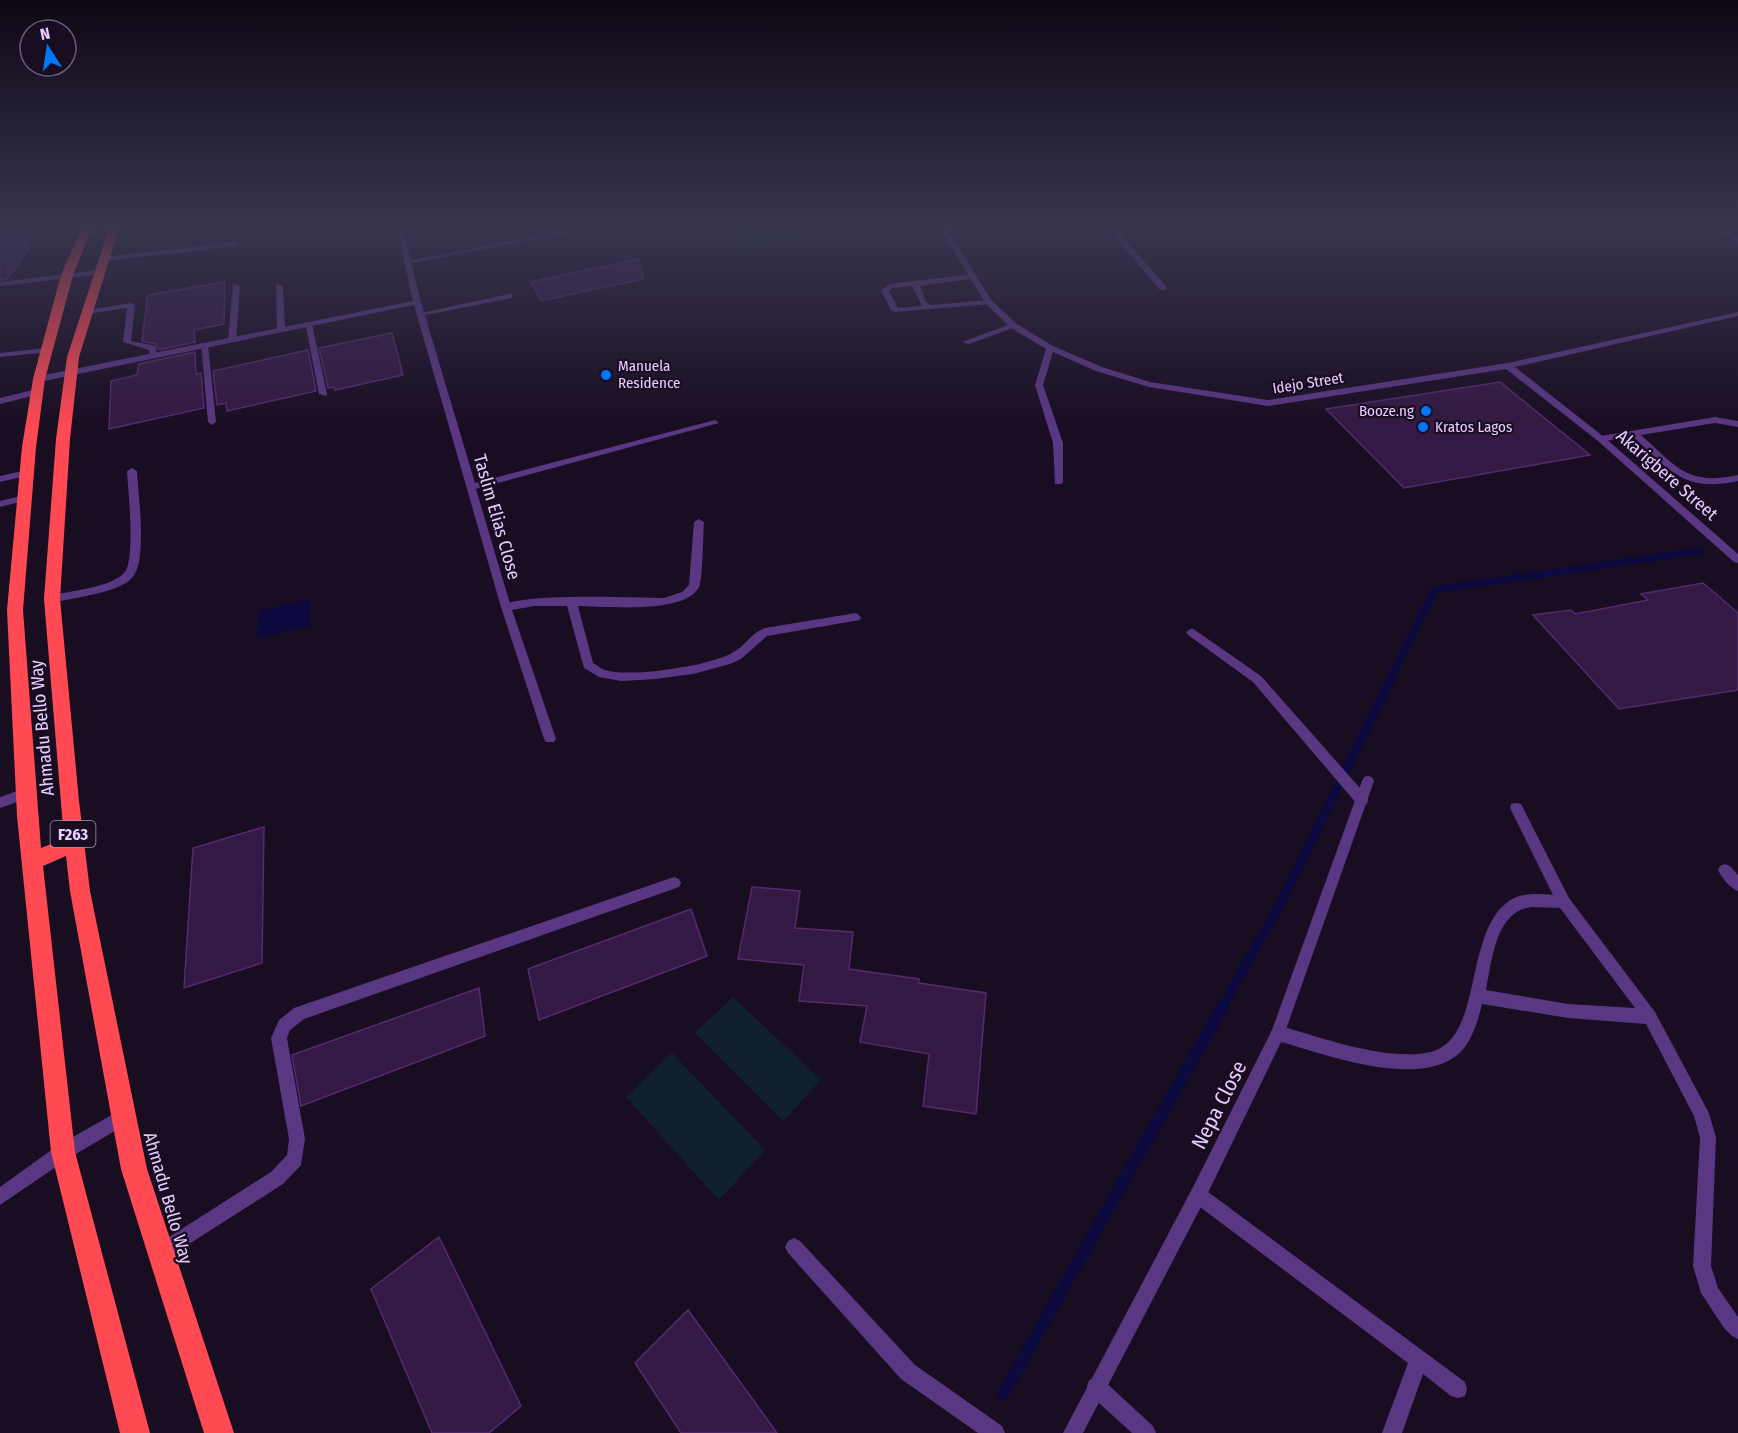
<svg xmlns="http://www.w3.org/2000/svg" width="1738" height="1433" font-family="'Fira Sans Condensed',sans-serif">
  <style>
    .green { fill: #10212c }
    .water { fill: #0c093f }
    .lines { fill: none; stroke-linecap: round; stroke-linejoin: round }
    .stream-far2 { stroke: #0c093f; stroke-width: 7 }
    .stream-far1 { stroke: #0c093f; stroke-width: 9 }
    .stream { stroke: #0c093f; stroke-width: 12 }
    .building { fill: #331943; stroke: #552a6f; stroke-width: 1.5 }
    .lane { fill: #5a3782; fill-rule: evenodd }
    .street { fill: #5a3782; fill-rule: evenodd }
    .highway { fill: #ff4953; fill-rule: evenodd }
    .poi-dot { fill: #0076f9; stroke: #190d22; stroke-width: 2 }
    .labels { text-anchor: middle; dominant-baseline: central; stroke-width: 4.5; stroke-linejoin: round; paint-order: stroke }
    .far-poi-label { font-size: 15px; fill: #e8ceff; stroke: #190d22; text-anchor: start }
    .far-street-label { font-size: 15px; fill: #e8ceff; stroke: #190d22 }
    .shield { fill: #190d22; stroke: #aa94bd; stroke-width: 1.5 }
    .shield-label { font-size: 16px; font-weight: bold; fill: #e8ceff }
    .street-label { font-size: 18px; fill: #e8ceff; stroke: #190d22 }
    .near-street-label { font-size: 21px; fill: #e8ceff; stroke: #190d22 }
  </style>
  <rect width="100%" height="100%" fill="#190d22"/>
  <path class="green" d="M 803,226 L 808,242 L 735,249 L 731,233 Z
    M 733,997 L 821,1080 L 783,1121 L 695,1033 Z
    M 672,1053 L 765,1150 L 719,1200 L 626,1097 Z"/>
  <path class="water" d="M 310,599 L 310,626 L 257,638 L 259,611 Z"/>
  <g class="lines">
    <path class="stream-far2" d="M 1391,677 L 1434,590 L 1699,551"/>
    <path class="stream-far1" d="M 1222,1007 L 1278,908 L 1392,676"/>
    <path class="stream" d="M 1003,1394 L 1223,1006"/>
  </g>
  <path class="building" d="M 0,225 L 39,225 L 23,245 L 30,247 L 7,279 L 0,280 Z
    M 639,259 L 643,279 L 541,301 L 531,282 Z
    M 225,282 L 224,324 L 194,330 L 195,342 L 159,350 L 156,344 L 142,341 L 148,295 Z
    M 392,333 L 403,375 L 335,390 L 334,387 L 328,388 L 319,348 Z
    M 308,350 L 316,391 L 227,411 L 226,403 L 217,405 L 213,371 Z
    M 195,352 L 196,374 L 201,373 L 204,408 L 109,429 L 111,381 L 137,375 L 139,364 Z
    M 1500,382 L 1590,455 L 1404,488 L 1326,409 Z
    M 1703,583 L 1738,613 L 1738,690 L 1619,709 L 1533,615 L 1571,610 L 1575,614 L 1648,600 L 1641,594 Z
    M 264,827 L 262,963 L 184,988 L 193,848 Z
    M 752,887 L 800,891 L 795,928 L 853,932 L 849,969 L 919,979 L 919,983 L 986,993 L 976,1114 L 923,1106 L 929,1054 L 860,1042 L 867,1006 L 799,1001 L 804,965 L 738,959 Z
    M 691,909 L 707,956 L 539,1020 L 528,969 Z
    M 479,988 L 485,1036 L 301,1106 L 292,1055 Z
    M 439,1237 L 521,1406 L 489,1433 L 432,1433 L 371,1289 Z
    M 688,1310 L 777,1433 L 681,1433 L 635,1363 Z"/>
  <g class="lines">
    <path class="lane" d="M 594,225 L 608,225 L 407,264 L 403,262 Z
      M 1105,225 L 1112,225 L 1166,286 L 1166,290 L 1160,290 Z
      M 235,242 L 239,244 L 238,246 L 103,261 L 99,259 L 103,257 Z
      M 973,274 L 977,276 L 976,278 L 920,286 L 926,302 L 931,305 L 989,300 L 993,302 L 992,304 L 895,312 L 891,310 L 881,290 L 890,284 ZM 912,286 L 922,306 L 898,308 L 889,291 L 892,288 Z
      M 233,284 L 240,286 L 236,340 L 232,342 L 228,340 Z
      M 276,284 L 283,286 L 285,329 L 281,331 L 277,329 Z
      M 509,294 L 512,294 L 512,298 L 420,316 L 416,314 Z
      M 131,303 L 135,305 L 131,341 L 156,346 L 157,357 L 151,357 L 149,350 L 123,342 L 127,308 L 87,314 L 83,312 L 87,310 Z
      M 305,322 L 312,324 L 327,394 L 326,396 L 319,394 Z
      M 1011,324 L 1018,326 L 969,344 L 962,342 Z
      M 201,343 L 208,345 L 216,422 L 212,425 L 208,422 Z
      M 46,348 L 50,350 L 49,352 L 0,357 L 0,353 Z
      M 37,389 L 41,392 L 40,394 L 0,404 L 0,398 Z
      M 1715,417 L 1738,421 L 1738,427 L 1715,423 L 1641,435 C 1677,467 1687,486 1738,475 L 1738,481 C 1683,493 1670,470 1632,436 L 1601,442 L 1596,439 L 1601,436 Z
      M 132,468 L 137,471 C 138,495 148,561 132,578 C 118,593 72,598 52,603 L 48,602 L 47,599 L 48,596 C 68,591 110,588 124,573 C 136,562 128,489 127,471 Z
      M 27,470 L 30,471 L 30,475 L 0,482 L 0,476 Z
      M 25,495 L 30,498 L 28,500 L 0,507 L 0,501 Z
      M 699,519 L 704,522 C 703,534 703,579 699,587 C 685,615 604,606 578,606 L 593,663 C 597,665 601,669 605,670 C 630,678 709,666 732,653 C 745,646 751,633 765,628 L 856,613 L 861,617 L 860,620 L 767,636 L 741,659 L 730,664 L 693,674 L 655,679 L 621,681 L 599,677 L 584,668 L 567,606 L 534,606 L 506,611 L 501,607 C 515,592 637,598 664,598 L 682,592 L 689,585 L 694,522 Z
      M 1192,628 L 1261,676 L 1367,796 L 1368,800 L 1367,804 L 1362,805 L 1357,804 L 1253,682 L 1188,635 L 1186,632 Z
      M 26,788 L 31,789 L 32,793 L 31,797 L 0,808 L 0,797 Z
      M 1516,803 L 1521,804 L 1569,898 L 1655,1012 L 1709,1113 L 1716,1138 L 1711,1266 L 1718,1288 L 1738,1317 L 1738,1339 L 1732,1336 L 1724,1328 L 1701,1293 L 1693,1266 L 1700,1138 L 1694,1116 L 1646,1024 L 1568,1018 L 1482,1004 C 1478,1021 1471,1045 1456,1056 C 1413,1088 1324,1054 1278,1041 L 1273,1038 L 1270,1033 L 1273,1028 L 1278,1025 C 1318,1037 1389,1062 1430,1052 C 1484,1040 1463,932 1509,901 C 1521,892 1539,894 1553,895 L 1510,808 L 1511,804 ZM 1532,907 L 1560,908 L 1635,1008 L 1568,1004 L 1486,990 C 1492,961 1495,911 1532,907 Z
      M 1725,864 L 1730,866 L 1738,875 L 1738,891 C 1730,888 1722,878 1718,870 L 1720,866 Z
      M 674,877 L 679,879 L 681,883 L 679,887 L 304,1019 L 290,1030 L 287,1038 L 305,1139 L 301,1165 L 283,1184 L 167,1258 L 161,1261 L 155,1258 L 152,1252 L 155,1246 L 271,1172 L 287,1155 L 289,1139 L 271,1038 L 279,1020 L 294,1008 Z
      M 124,1108 L 130,1110 L 132,1116 L 130,1122 L 69,1158 L 0,1205 L 0,1187 L 57,1146 Z
      M 1198,1187 L 1204,1189 L 1465,1382 L 1467,1389 L 1465,1396 L 1458,1398 L 1451,1396 L 1423,1374 L 1402,1433 L 1382,1433 L 1408,1363 L 1192,1201 L 1190,1195 L 1192,1189 Z
      M 794,1238 L 800,1241 L 915,1365 L 1002,1426 L 1005,1433 L 978,1433 L 901,1379 L 788,1253 L 785,1247 L 788,1241 Z
      M 1096,1378 L 1103,1380 L 1153,1426 L 1156,1433 L 1132,1433 L 1089,1394 L 1087,1387 L 1089,1380 Z"/>
    <path class="street" d="M 396,225 L 402,225 L 421,302 L 475,483 L 715,420 L 719,423 L 476,489 L 511,607 L 556,739 L 554,742 L 546,742 L 544,739 L 501,607 L 414,305 L 39,382 L 35,379 L 39,376 L 413,301 Z
      M 938,225 L 946,227 L 989,225 L 986,227 L 948,231 L 992,301 L 1017,324 L 1053,346 L 1102,367 L 1150,382 L 1268,400 L 1508,363 L 1738,312 L 1738,316 L 1515,367 L 1604,437 L 1738,554 L 1738,563 L 1734,562 L 1598,441 L 1506,369 L 1268,406 L 1149,387 L 1096,371 L 1053,352 L 1043,385 L 1063,443 L 1063,482 L 1061,484 L 1055,484 L 1053,443 L 1035,385 L 1046,349 L 1011,328 L 986,304 Z
      M 1707,225 L 1715,225 L 1738,238 L 1738,243 Z
      M 99,270 L 102,270 L 102,274 L 0,286 L 0,282 Z
      M 1368,776 L 1372,777 L 1374,781 L 1283,1038 L 1204,1201 L 1083,1433 L 1063,1433 L 1192,1189 L 1272,1030 L 1362,781 L 1364,777 Z"/>
    <path class="highway" d="M 83,225 L 93,225 L 73,275 L 45,379 L 36,447 L 23,610 L 41,848 L 64,839 L 44,599 L 56,439 L 67,357 L 110,225 L 120,225 L 79,357 L 70,439 L 60,599 L 79,801 L 90,891 L 147,1169 L 234,1433 L 204,1433 L 121,1169 L 70,891 L 66,856 L 43,866 L 75,1152 L 150,1433 L 120,1433 L 51,1152 L 17,816 L 7,610 L 22,447 L 33,379 L 61,275 Z"/>
  </g>
  <linearGradient id="sky" x2="0" y2="1"><stop stop-color="#0e0713"/><stop offset="0.53" stop-color="#38354f"/><stop offset="1" stop-color="#38354f" stop-opacity="0"/></linearGradient>
  <rect width="1738" height="426" fill="url(#sky)"/>
  <g class="poi-dot">
    <circle cx="606" cy="375" r="6"/>
    <circle cx="1426" cy="411" r="6"/>
    <circle cx="1423" cy="427" r="6"/>
  </g>
  <g class="labels">
    <g class="far-poi-label">
      <text x="618" y="366">Manuela<tspan x="618" dy="17">Residence</tspan></text>
      <text x="1414" y="411" text-anchor="end">Booze.ng</text>
      <text x="1435" y="427">Kratos Lagos</text>
    </g>
    <g class="far-street-label">
      <text transform="translate(1308 383) rotate(-9)">Idejo Street</text>
    </g>
    <rect class="shield" x="50.5" y="821" width="45" height="26" rx="4.5"/>
    <g class="shield-label">
      <text x="73" y="834">F263</text>
    </g>
    <g class="street-label">
      <text transform="translate(1667 475) rotate(41)">Akarigbere Street</text>
      <text transform="translate(497 517) rotate(74)">Taslim Elias Close</text>
      <text transform="translate(42 728) rotate(-95)">Ahmadu Bello Way</text>
      <text transform="translate(168 1198) rotate(74)">Ahmadu Bello Way</text>
    </g>
    <g class="near-street-label">
      <text transform="translate(1219 1105) rotate(-63)">Nepa Close</text>
    </g>
  </g>
  <g transform="translate(48 48) rotate(348)"><circle r="28" fill="#190d22" stroke="#6c5a7a" stroke-width="1.5"/>
  <path d="M0-4.5L10 22L0 15L-10 22Z" fill="#0076f9"/>
  <text y="-9" font-size="16" font-weight="bold" text-anchor="middle" fill="#e8ceff">N</text>
  </g>
</svg>
